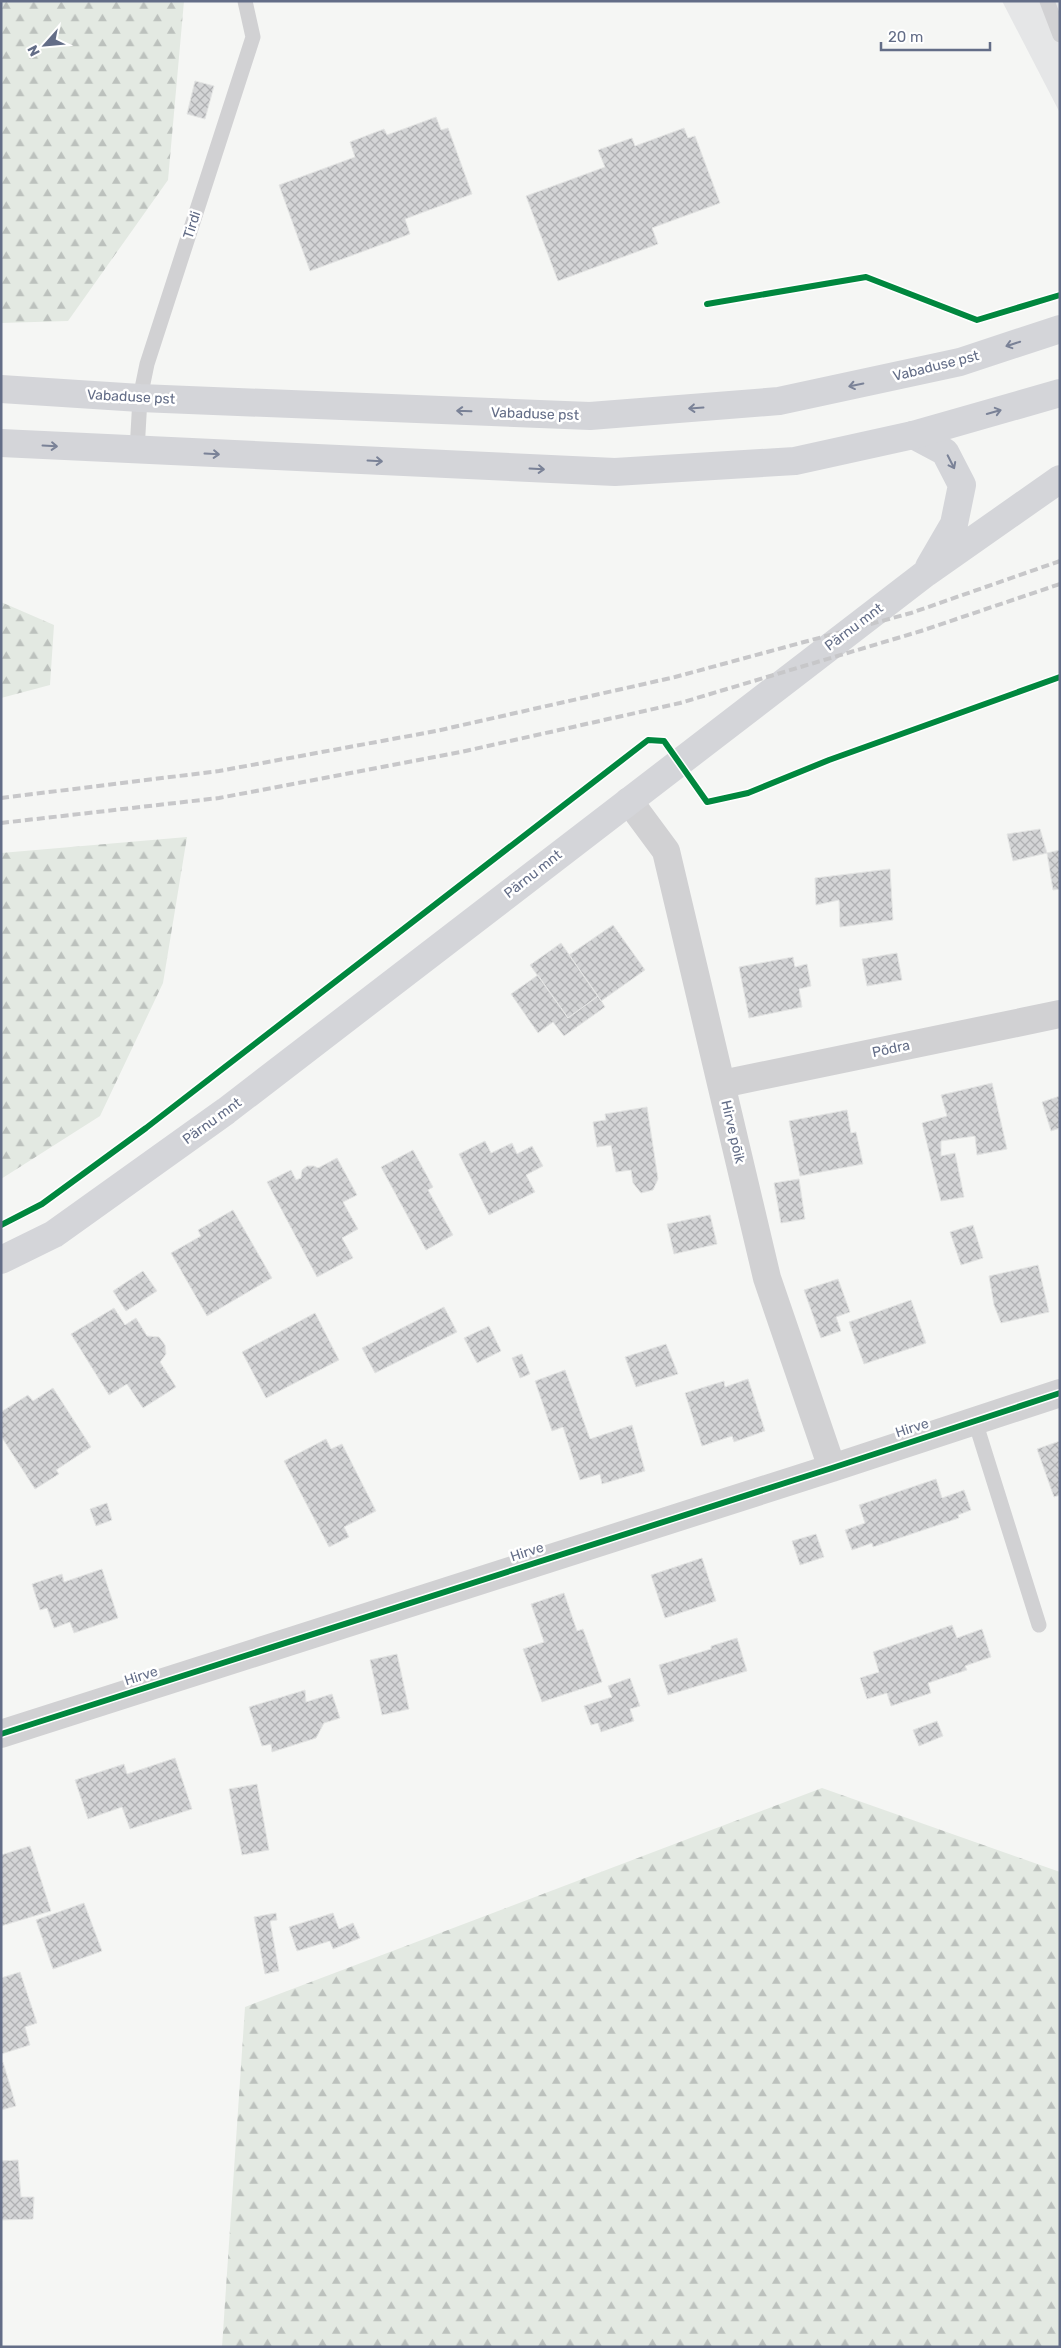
<svg xmlns="http://www.w3.org/2000/svg" width="1061" height="2348" font-family="Rubik,sans-serif">
  <style>
    .built { fill: #e5e6e7 }
    .forest { fill: url(#forest-firs) }
    .building { fill: url(#building-cross-hatch); stroke: #e4e5e4 }
    .lines { fill: none; stroke-linecap: round; stroke-linejoin: round }
    .lane { stroke: #d1d1d3; stroke-width: 15 }
    .street { stroke: #d1d1d3; stroke-width: 28 }
    .secondary { stroke: #d4d5d9; stroke-width: 28 }
    .highway { stroke: #d4d5d9; stroke-width: 28 }
    .rail { stroke: #c7c7c9; stroke-width: 4; stroke-dasharray: 8 4; stroke-linecap: butt }
    .cycleway-casing { stroke: #fff; stroke-width: 9 }
    .cycleway { stroke: #00873e; stroke-width: 6 }
    .oneway { stroke: #7a8297 }
    .labels { text-anchor: middle; dominant-baseline: central; stroke-width: 5; stroke-linejoin: round; paint-order: stroke }
    .street-label { font-size: 14px; fill: #636d87; stroke: #fff }
  </style>
  <defs>
    <pattern id="forest-firs" width="22" height="20" patternUnits="userSpaceOnUse" patternTransform="scale(1.25)"><rect width="22" height="20" fill="#e3e9e2"/><path d="M5 1l3.5 6h-7zM16 11l3.5 6h-7z" fill="#bcc1bd"/></pattern>
    <pattern id="building-cross-hatch" width="8" height="8" patternUnits="userSpaceOnUse" patternTransform="scale(1.25)"><rect width="8" height="8" fill="#d4d5d6"/><path d="M0 0l8 8M0 8l8-8" fill="none" stroke="#b0b1b3"/></pattern>
  </defs>
  <rect width="100%" height="100%" fill="#f5f6f4"/>
  <path class="built" d="M 1002,1 L 1060,1 L 1060,113 L 1045,84 Z"/>
  <path class="forest" d="M 1,1 L 184,1 L 168,180 L 68,321 L 1,323 Z
    M 1,602 L 54,625 L 50,685 L 1,698 Z
    M 187,837 L 163,983 L 100,1116 L 1,1179 L 1,853 Z
    M 822,1788 L 1060,1872 L 1060,2347 L 222,2347 L 245,2007 Z"/>
  <path class="building" d="M 195,81 L 214,86 L 205,119 L 187,114 Z
    M 436,117 L 441,130 L 448,128 L 472,194 L 405,219 L 410,234 L 310,271 L 279,185 L 355,157 L 350,142 L 384,129 L 387,135 Z
    M 684,128 L 688,138 L 695,136 L 720,203 L 652,228 L 658,244 L 558,281 L 526,196 L 605,167 L 598,150 L 632,138 L 635,146 Z
    M 1040,829 L 1047,853 L 1013,861 L 1007,834 Z
    M 1060,850 L 1060,889 L 1053,890 L 1047,853 Z
    M 890,869 L 893,920 L 840,927 L 839,900 L 816,905 L 815,878 Z
    M 613,925 L 645,970 L 601,1001 L 569,955 Z
    M 561,943 L 598,996 L 568,1018 L 530,965 Z
    M 897,953 L 902,980 L 867,986 L 862,959 Z
    M 793,957 L 795,967 L 807,964 L 811,986 L 799,989 L 802,1007 L 749,1018 L 739,967 Z
    M 538,975 L 568,1018 L 598,996 L 605,1007 L 564,1036 L 553,1022 L 538,1033 L 511,994 Z
    M 992,1083 L 1007,1149 L 977,1155 L 975,1136 L 941,1141 L 941,1156 L 955,1153 L 964,1197 L 941,1201 L 922,1123 L 947,1116 L 941,1095 Z
    M 1060,1096 L 1060,1128 L 1051,1131 L 1042,1102 Z
    M 647,1107 L 658,1179 L 653,1190 L 641,1193 L 633,1183 L 631,1170 L 616,1172 L 611,1145 L 597,1147 L 593,1122 L 606,1120 L 605,1114 Z
    M 847,1110 L 851,1133 L 856,1132 L 863,1164 L 800,1176 L 789,1121 Z
    M 485,1141 L 491,1153 L 512,1143 L 517,1154 L 532,1146 L 543,1166 L 526,1175 L 535,1192 L 489,1215 L 459,1154 Z
    M 413,1150 L 433,1187 L 428,1190 L 453,1235 L 426,1250 L 381,1167 Z
    M 337,1158 L 357,1195 L 343,1202 L 358,1229 L 342,1238 L 353,1258 L 317,1277 L 267,1182 L 291,1170 L 296,1180 L 301,1178 L 302,1170 L 307,1166 L 314,1166 L 318,1168 Z
    M 799,1179 L 805,1219 L 781,1223 L 774,1183 Z
    M 233,1210 L 272,1278 L 207,1316 L 171,1253 L 201,1236 L 198,1230 Z
    M 710,1215 L 717,1244 L 674,1254 L 667,1224 Z
    M 973,1225 L 983,1258 L 961,1265 L 950,1232 Z
    M 1038,1265 L 1049,1312 L 1001,1323 L 994,1305 L 989,1276 Z
    M 143,1271 L 157,1291 L 126,1311 L 113,1291 Z
    M 838,1279 L 850,1312 L 836,1317 L 841,1331 L 821,1338 L 804,1290 Z
    M 911,1300 L 926,1343 L 864,1364 L 849,1322 Z
    M 444,1307 L 457,1332 L 375,1373 L 362,1348 Z
    M 114,1308 L 125,1325 L 136,1318 L 147,1336 L 159,1337 L 165,1345 L 166,1354 L 160,1362 L 176,1387 L 143,1408 L 127,1384 L 109,1395 L 71,1334 Z
    M 315,1313 L 339,1360 L 266,1398 L 242,1352 Z
    M 489,1326 L 501,1351 L 477,1363 L 464,1338 Z
    M 666,1344 L 678,1374 L 636,1387 L 625,1357 Z
    M 522,1354 L 530,1374 L 520,1378 L 512,1358 Z
    M 565,1370 L 590,1439 L 632,1425 L 645,1471 L 602,1484 L 600,1474 L 580,1480 L 563,1427 L 552,1431 L 535,1381 Z
    M 748,1379 L 765,1431 L 734,1442 L 732,1436 L 702,1446 L 685,1393 L 724,1381 L 725,1387 Z
    M 53,1388 L 91,1447 L 56,1470 L 59,1474 L 35,1489 L 1,1436 L 1,1412 L 28,1395 L 33,1401 Z
    M 326,1439 L 331,1449 L 342,1444 L 376,1511 L 344,1527 L 349,1537 L 329,1547 L 284,1461 Z
    M 1060,1441 L 1060,1495 L 1054,1497 L 1037,1449 Z
    M 936,1479 L 942,1498 L 964,1490 L 971,1510 L 958,1515 L 959,1518 L 873,1547 L 872,1543 L 852,1550 L 845,1530 L 865,1523 L 859,1505 Z
    M 107,1503 L 112,1520 L 96,1526 L 90,1509 Z
    M 816,1534 L 824,1557 L 800,1565 L 792,1541 Z
    M 702,1558 L 716,1601 L 665,1618 L 651,1575 Z
    M 102,1569 L 118,1618 L 74,1633 L 70,1622 L 54,1628 L 47,1608 L 40,1610 L 32,1584 L 62,1574 L 64,1582 Z
    M 564,1593 L 577,1631 L 583,1629 L 602,1682 L 542,1702 L 523,1649 L 544,1642 L 531,1604 Z
    M 952,1625 L 957,1638 L 982,1629 L 991,1657 L 965,1666 L 967,1670 L 928,1683 L 931,1693 L 891,1706 L 887,1693 L 867,1699 L 860,1678 L 879,1672 L 873,1652 Z
    M 737,1638 L 747,1671 L 668,1695 L 659,1665 L 711,1649 L 711,1646 Z
    M 397,1654 L 409,1709 L 382,1715 L 370,1660 Z
    M 630,1678 L 640,1706 L 630,1709 L 634,1721 L 601,1732 L 598,1723 L 591,1725 L 584,1706 L 612,1697 L 608,1686 Z
    M 305,1690 L 306,1702 L 332,1694 L 340,1718 L 324,1723 L 316,1738 L 272,1752 L 271,1744 L 262,1746 L 249,1707 Z
    M 937,1721 L 943,1736 L 919,1746 L 913,1730 Z
    M 175,1758 L 192,1809 L 130,1829 L 122,1807 L 88,1819 L 75,1780 L 124,1764 L 127,1774 Z
    M 257,1784 L 269,1850 L 242,1855 L 229,1789 Z
    M 30,1846 L 51,1911 L 1,1926 L 1,1855 Z
    M 84,1903 L 102,1951 L 53,1969 L 36,1920 Z
    M 276,1913 L 277,1920 L 270,1921 L 279,1971 L 265,1974 L 254,1917 Z
    M 333,1913 L 339,1929 L 353,1923 L 360,1938 L 333,1949 L 330,1941 L 297,1951 L 289,1927 Z
    M 20,1972 L 37,2023 L 25,2027 L 30,2045 L 1,2054 L 1,1978 Z
    M 3,2062 L 16,2106 L 1,2110 L 1,2063 Z
    M 18,2160 L 21,2197 L 34,2197 L 33,2219 L 1,2220 L 1,2161 Z"/>
  <g class="lines">
    <path class="lane" d="M 1047,1 L 1060,35
      M 137,451 L 140,398 L 147,364 L 253,37 L 245,1
      M 975,1421 L 1039,1625"/>
    <path class="street" d="M 629,801 L 666,851 L 767,1278 L 832,1468
      M 722,1084 L 1060,1014
      M 1,1734 L 832,1468 L 1060,1393"/>
    <path class="secondary" d="M 913,435 L 945,452 L 962,485 L 954,524 L 929,567
      M 1,1260 L 54,1234 L 226,1111 L 926,573 L 1060,479"/>
    <path class="highway" d="M 1,389 L 140,398 L 590,416 L 779,401 L 960,362 L 1060,329
      M 1,443 L 615,472 L 795,461 L 913,435 L 1060,393"/>
    <path class="rail" d="M 1,798 L 219,771 L 436,731 L 675,677 L 911,613 L 1060,561
      M 1,823 L 219,798 L 461,752 L 680,703 L 921,631 L 1060,584"/>
    <defs>
      <path id="cycleway" d="M 707,304 L 866,277 L 977,320 L 1060,295
        M 1,1225 L 42,1204 L 146,1128 L 648,740 L 664,741 L 707,802 L 748,793 L 829,760 L 1060,677
        M 1,1734 L 832,1468 L 1060,1393"/>
    </defs>
    <use href="#cycleway" class="cycleway-casing"/>
    <use href="#cycleway" class="cycleway"/>
  </g>
  <defs><path id="oneway-shaft" d="M-6 0H5M1.5-3L5.5 0L1.5 3" fill="none" stroke-width="1.6" stroke-linecap="round" stroke-linejoin="round" transform="scale(1.25)"/></defs>
  <g class="oneway">
    <use href="#oneway-shaft" transform="translate(1013 344) rotate(162)"/>
    <use href="#oneway-shaft" transform="translate(856 385) rotate(168)"/>
    <use href="#oneway-shaft" transform="translate(696 408) rotate(176)"/>
    <use href="#oneway-shaft" transform="translate(464 411) rotate(-178)"/>
    <use href="#oneway-shaft" transform="translate(994 412) rotate(-16)"/>
    <use href="#oneway-shaft" transform="translate(50 446) rotate(3)"/>
    <use href="#oneway-shaft" transform="translate(212 454) rotate(3)"/>
    <use href="#oneway-shaft" transform="translate(375 461) rotate(3)"/>
    <use href="#oneway-shaft" transform="translate(951 462) rotate(63)"/>
    <use href="#oneway-shaft" transform="translate(537 469) rotate(3)"/>
  </g>
  <g class="labels">
    <g class="street-label">
      <text transform="translate(192 225) rotate(-72)">Tirdi</text>
      <text transform="translate(936 366) rotate(-14)">Vabaduse pst</text>
      <text transform="translate(131 397) rotate(3)">Vabaduse pst</text>
      <text transform="translate(535 414) rotate(2)">Vabaduse pst</text>
      <text transform="translate(854 627) rotate(-37)">Pärnu mnt</text>
      <text transform="translate(533 874) rotate(-38)">Pärnu mnt</text>
      <text transform="translate(891 1049) rotate(-12)">Põdra</text>
      <text transform="translate(212 1121) rotate(-36)">Pärnu mnt</text>
      <text transform="translate(733 1132) rotate(77)">Hirve põik</text>
      <text transform="translate(912 1428) rotate(-18)">Hirve</text>
      <text transform="translate(527 1552) rotate(-18)">Hirve</text>
      <text transform="translate(141 1676) rotate(-18)">Hirve</text>
    </g>
  </g>
  <rect width="1061" height="2348" fill="none" stroke="#636d87" stroke-width="5"/>
  <g transform="translate(45 45) rotate(243)" stroke="#ffffff" stroke-width="4" paint-order="stroke">
  <path d="M0-4L9 19L0 12L-9 19Z" fill="#636d87"/>
  <text y="-8" font-size="14" font-weight="bold" text-anchor="middle" fill="#636d87">N</text>
  </g>
  <path d="M881 42v8h109v-8" fill="none" stroke="#636d87" stroke-width="2.5"/>
  <text x="888" y="42" font-size="15" fill="#636d87" stroke="#ffffff" stroke-width="4" paint-order="stroke">20 m</text>
</svg>
